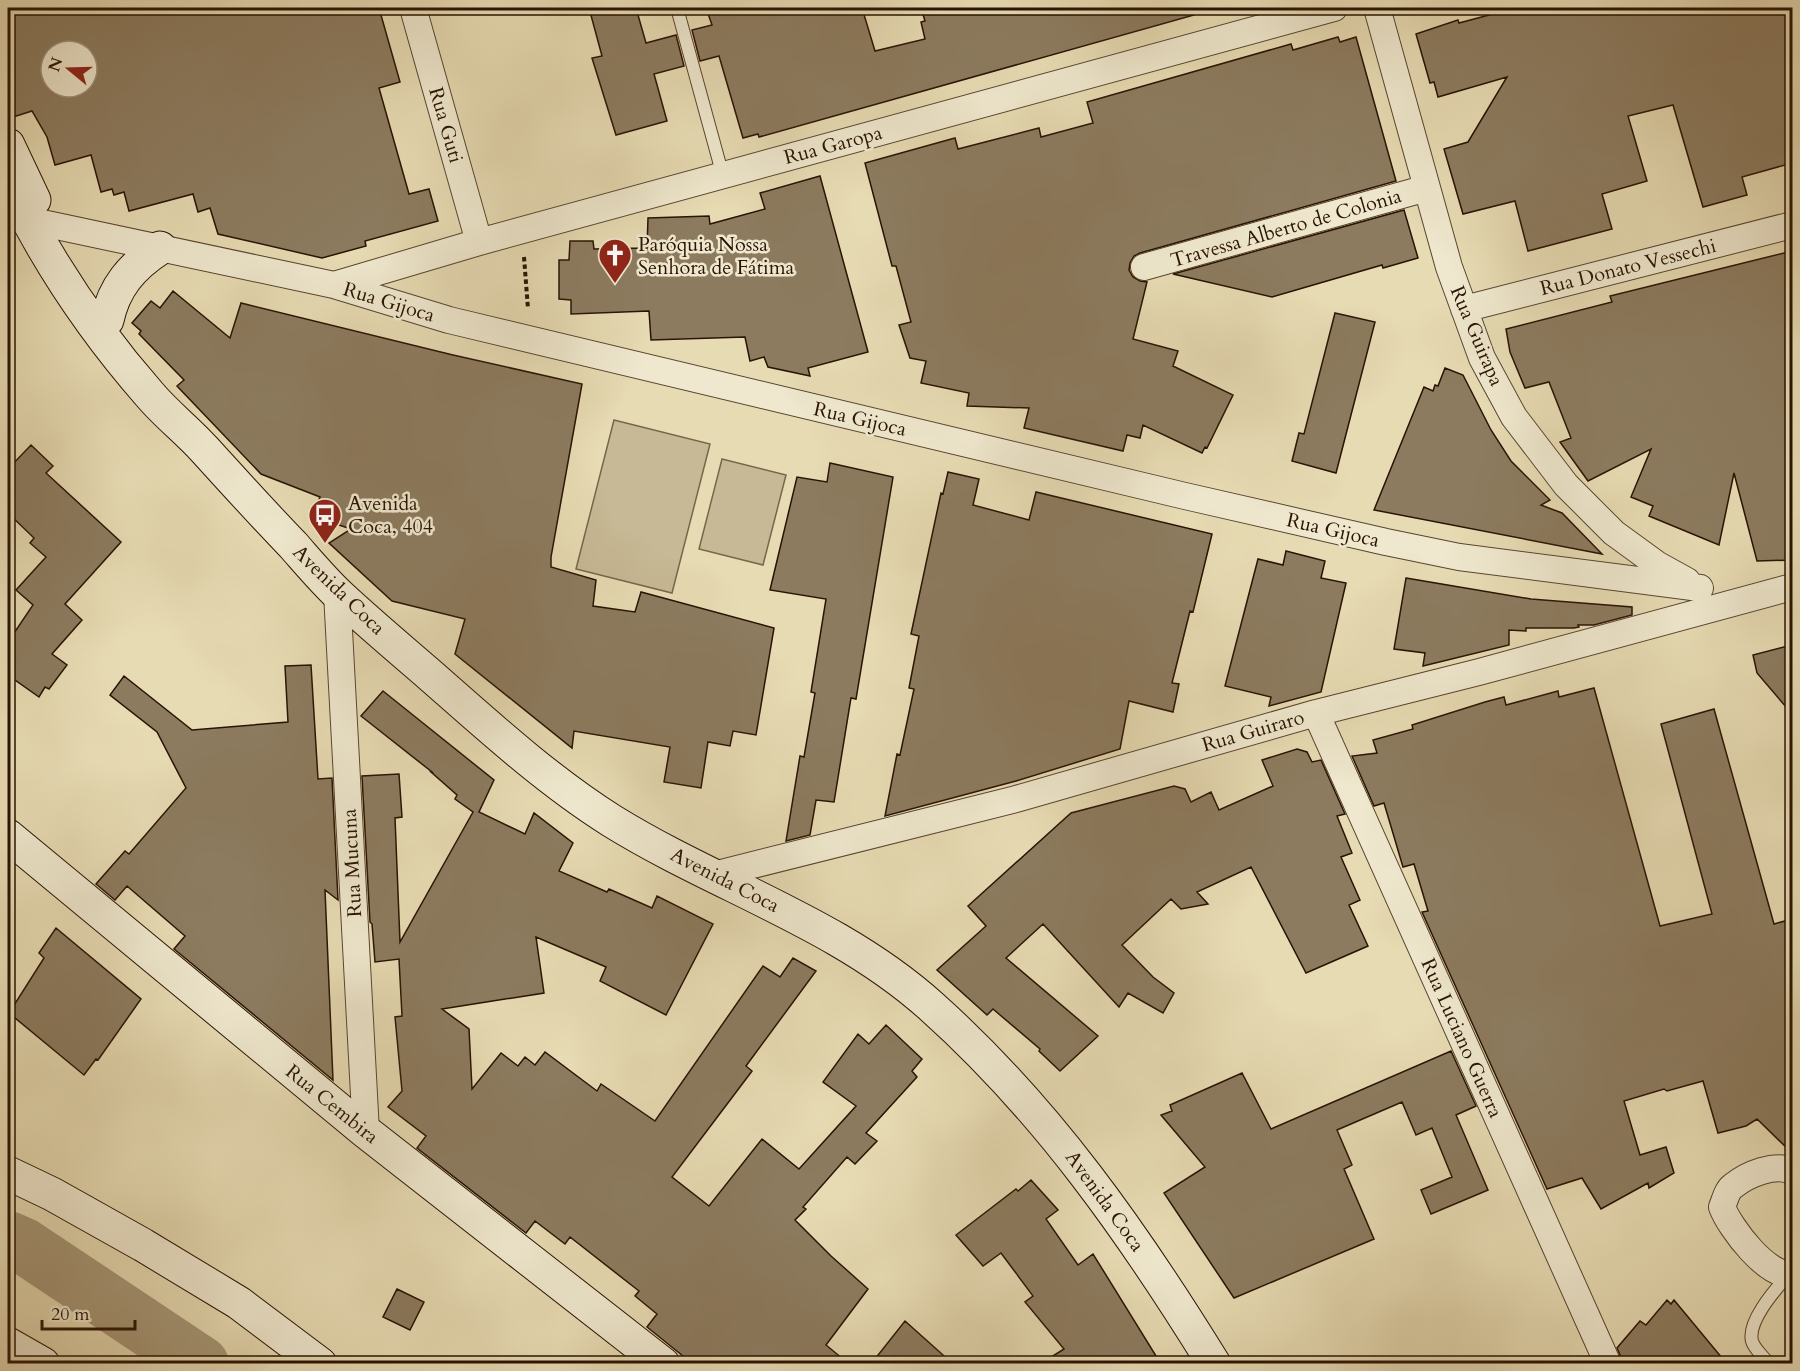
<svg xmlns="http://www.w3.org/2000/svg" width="1800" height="1371" font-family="Cardo,serif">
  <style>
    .green { fill: #c7b995; stroke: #78664c; stroke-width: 1.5 }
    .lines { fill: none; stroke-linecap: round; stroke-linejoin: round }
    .river { stroke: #a69777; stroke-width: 56 }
    .building { fill: #8c7b5f; stroke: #291303; stroke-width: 1.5; fill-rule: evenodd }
    .lane-casing { stroke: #58452f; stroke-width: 14 }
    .street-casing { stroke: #58452f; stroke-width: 28 }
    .secondary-casing { stroke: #291303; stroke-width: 35 }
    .path { stroke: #291303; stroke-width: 4; stroke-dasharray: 4.5 3; stroke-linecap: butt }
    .lane { stroke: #efe8ce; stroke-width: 12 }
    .street { stroke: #efe8ce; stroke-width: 26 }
    .secondary { stroke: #efe8ce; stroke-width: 33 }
    .labels { text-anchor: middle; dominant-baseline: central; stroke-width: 5; stroke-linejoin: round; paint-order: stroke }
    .street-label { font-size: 20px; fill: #291303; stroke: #efe8ce }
    .poi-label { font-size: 20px; fill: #291303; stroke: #efe8ce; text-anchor: start }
  </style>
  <rect width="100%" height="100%" fill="#e7dbb3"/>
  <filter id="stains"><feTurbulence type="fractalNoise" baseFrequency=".00333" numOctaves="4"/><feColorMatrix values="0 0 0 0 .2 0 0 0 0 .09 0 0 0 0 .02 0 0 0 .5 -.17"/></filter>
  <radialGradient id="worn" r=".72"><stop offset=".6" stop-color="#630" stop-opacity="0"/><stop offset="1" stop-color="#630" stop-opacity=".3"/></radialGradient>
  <path class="green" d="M 614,420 L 710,444 L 672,593 L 576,569 Z
    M 722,459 L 786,475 L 763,565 L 699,549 Z"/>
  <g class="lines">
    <path class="river" d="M 8,1239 L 24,1246 L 201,1364"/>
  </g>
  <path class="building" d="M 8,8 L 379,8 L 400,82 L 379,88 L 409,194 L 429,189 L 438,221 L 365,241 L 366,246 L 322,258 L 218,234 L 210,208 L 198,212 L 193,194 L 129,211 L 124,192 L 114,195 L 112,189 L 101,192 L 91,155 L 55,165 L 47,137 L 32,111 L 13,117 L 8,105 ZM 51,51 L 87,51 L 87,87 L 51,87 Z
    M 589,8 L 636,8 L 646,43 L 676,35 L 684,66 L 654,74 L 667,121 L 616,135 L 592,58 L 602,56 Z
    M 706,8 L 862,8 L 875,51 L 925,39 L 921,22 L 925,21 L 921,8 L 1193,8 L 1194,15 L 759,137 L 758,134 L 743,138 L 719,56 L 700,61 L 692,30 L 712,25 Z
    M 1515,8 L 1792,8 L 1792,163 L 1742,177 L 1747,195 L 1703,207 L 1673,105 L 1628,116 L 1647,181 L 1602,194 L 1612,229 L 1528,251 L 1515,201 L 1463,214 L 1444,149 L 1468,142 L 1507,77 L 1438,97 L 1434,82 L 1430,83 L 1416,34 L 1458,20 L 1459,23 Z
    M 1338,37 L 1340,42 L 1356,37 L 1396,181 L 1140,253 L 1134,256 L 1130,263 L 1129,270 L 1133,277 L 1140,281 L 1147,282 L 1133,339 L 1178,351 L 1173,366 L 1233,395 L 1207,448 L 1205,447 L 1202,453 L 1143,425 L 1140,438 L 1127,435 L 1123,451 L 1024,428 L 1029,408 L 967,406 L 969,393 L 921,383 L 926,361 L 910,358 L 899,325 L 911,322 L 896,266 L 892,266 L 865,163 L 955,138 L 958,149 L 1039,128 L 1041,137 L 1093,123 L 1087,102 L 1291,44 L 1293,50 Z
    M 820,176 L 868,352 L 808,368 L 810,376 L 768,367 L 764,357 L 750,361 L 745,337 L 651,340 L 649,311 L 571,314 L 571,300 L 559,299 L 559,260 L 569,260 L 570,241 L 593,241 L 594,249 L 647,248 L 648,218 L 709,216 L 710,224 L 765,209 L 760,193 Z
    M 1404,210 L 1418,258 L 1383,268 L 1382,265 L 1272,297 L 1173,274 Z
    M 1792,251 L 1792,560 L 1757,561 L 1734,473 L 1719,545 L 1649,516 L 1653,506 L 1631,497 L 1651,449 L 1588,481 L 1560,442 L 1571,438 L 1549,382 L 1525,388 L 1510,352 L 1506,329 L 1612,302 L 1610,296 Z
    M 173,291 L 230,338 L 241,303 L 453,355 L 582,384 L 551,557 L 551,567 L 596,580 L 593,606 L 635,612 L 641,592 L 774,628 L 756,735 L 733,731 L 730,746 L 708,742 L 701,788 L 664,782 L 670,747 L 574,731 L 572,748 L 455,654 L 465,619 L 392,601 L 329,543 L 351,529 L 312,516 L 320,497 L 261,474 L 177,386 L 184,380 L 139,334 L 141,331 L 132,323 L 151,301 L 160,308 Z
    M 1335,313 L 1375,322 L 1336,473 L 1292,461 L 1299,433 L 1304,434 Z
    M 1445,368 L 1463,375 L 1491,430 L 1511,461 L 1550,500 L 1541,505 L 1562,513 L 1602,554 L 1374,510 L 1424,387 L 1433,391 L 1435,385 L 1438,386 Z
    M 31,445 L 53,466 L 46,473 L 121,542 L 65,604 L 82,620 L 52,654 L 67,665 L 49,689 L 45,687 L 39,697 L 8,675 L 8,642 L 33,605 L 16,590 L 46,557 L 30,543 L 34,538 L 8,513 L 8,469 Z
    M 830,463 L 893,477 L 856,699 L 851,698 L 834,802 L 816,800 L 810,835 L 786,841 L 800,756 L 804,757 L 815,693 L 811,692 L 826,599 L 770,590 L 797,477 L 827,482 Z
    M 948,472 L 979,479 L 973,505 L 1029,520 L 1036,492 L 1212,534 L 1193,612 L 1190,611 L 1172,683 L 1179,684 L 1173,712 L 1129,701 L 1120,749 L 1016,781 L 885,816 L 897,754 L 900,755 L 914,689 L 909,688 L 919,636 L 911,634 L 941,493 L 943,494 Z
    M 1286,551 L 1325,561 L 1321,578 L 1346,583 L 1321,692 L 1269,706 L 1271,697 L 1225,686 L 1258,559 L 1283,565 Z
    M 1406,578 L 1531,599 L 1632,607 L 1632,615 L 1594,625 L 1578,625 L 1579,627 L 1574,628 L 1526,628 L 1526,631 L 1509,630 L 1509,645 L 1423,666 L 1425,653 L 1394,649 Z
    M 1792,645 L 1792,714 L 1757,673 L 1753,655 Z
    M 311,665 L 318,779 L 332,778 L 338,900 L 325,890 L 333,1080 L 174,949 L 185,936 L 127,886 L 115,900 L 96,884 L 125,851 L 129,854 L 186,788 L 157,732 L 110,695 L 124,676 L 192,730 L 288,722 L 285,666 Z
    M 1594,688 L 1660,926 L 1712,914 L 1661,724 L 1714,709 L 1774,924 L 1792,919 L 1792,1153 L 1757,1119 L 1746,1126 L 1718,1133 L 1703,1081 L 1667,1091 L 1664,1089 L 1624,1101 L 1640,1155 L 1666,1147 L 1674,1173 L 1649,1188 L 1648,1183 L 1601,1209 L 1582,1178 L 1547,1189 L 1422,912 L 1428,911 L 1414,864 L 1403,867 L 1384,803 L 1374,806 L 1352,756 L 1377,753 L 1373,740 L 1413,729 L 1412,725 L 1485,702 L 1504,697 L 1506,705 L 1558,691 L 1559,697 Z
    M 383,691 L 494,780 L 479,812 L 525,834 L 534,813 L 573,843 L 559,871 L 607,892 L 609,889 L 652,908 L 657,896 L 713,924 L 666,1015 L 600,981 L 606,967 L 536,937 L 544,993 L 442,1009 L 469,1029 L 472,1089 L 501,1053 L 518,1066 L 525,1057 L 535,1065 L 545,1052 L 597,1091 L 601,1084 L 655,1121 L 763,966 L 780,977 L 793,958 L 816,971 L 746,1066 L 752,1071 L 672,1177 L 709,1206 L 762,1139 L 799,1169 L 856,1106 L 823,1082 L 858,1034 L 869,1044 L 886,1025 L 922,1059 L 912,1071 L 917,1077 L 866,1133 L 877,1141 L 855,1164 L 847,1157 L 803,1207 L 806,1209 L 795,1220 L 831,1256 L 868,1289 L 826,1345 L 849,1364 L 693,1364 L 647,1327 L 657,1314 L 635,1296 L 639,1291 L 570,1237 L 565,1244 L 535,1221 L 526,1233 L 417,1148 L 426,1136 L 388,1107 L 402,1091 L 395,1017 L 402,1016 L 399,959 L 375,962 L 372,924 L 370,922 L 362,776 L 399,774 L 402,817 L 395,818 L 400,942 L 473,812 L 455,799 L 457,795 L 431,772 L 432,772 L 361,716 Z
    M 1297,749 L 1307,752 L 1312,762 L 1321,760 L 1345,814 L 1337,816 L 1352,853 L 1341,857 L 1360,900 L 1349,905 L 1368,946 L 1306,973 L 1251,867 L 1197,892 L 1208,904 L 1181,909 L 1171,899 L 1122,945 L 1153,977 L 1174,993 L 1163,1013 L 1128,993 L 1119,1007 L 1043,924 L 1006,958 L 1098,1036 L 1060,1071 L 1039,1051 L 1040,1049 L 993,1009 L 987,1015 L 937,970 L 986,926 L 968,906 L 1071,813 L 1174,786 L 1185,789 L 1191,802 L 1211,792 L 1219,810 L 1273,786 L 1262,760 Z
    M 56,928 L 141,999 L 98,1060 L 96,1059 L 84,1075 L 9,1013 L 44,958 L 39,953 Z
    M 1451,1051 L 1476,1106 L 1456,1115 L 1488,1190 L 1431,1214 L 1421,1190 L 1452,1177 L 1432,1128 L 1416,1135 L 1402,1102 L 1337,1130 L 1352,1165 L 1344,1169 L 1374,1239 L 1234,1298 L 1164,1193 L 1205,1167 L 1161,1115 L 1172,1111 L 1170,1105 L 1242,1073 L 1271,1129 Z
    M 1031,1180 L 1058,1210 L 1046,1219 L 1078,1265 L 1093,1254 L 1161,1364 L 1040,1364 L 1064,1349 L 1025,1302 L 1033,1296 L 1001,1253 L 983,1266 L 956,1235 L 1016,1189 L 1018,1191 Z
    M 397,1289 L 424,1302 L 410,1330 L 383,1317 Z
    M 1667,1300 L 1671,1304 L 1674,1300 L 1727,1364 L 1624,1364 L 1617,1348 L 1640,1321 L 1646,1325 Z
    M 905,1321 L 953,1364 L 871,1364 Z"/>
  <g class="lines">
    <defs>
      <path id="lane" d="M 677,8 L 723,176
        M 1769,1364 C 1764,1357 1754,1349 1752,1341 C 1747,1321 1776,1289 1788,1275"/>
      <path id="street" d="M 413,8 L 479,242
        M 1377,8 L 1449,267 L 1482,358 L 1514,417 L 1566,485 L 1614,533 L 1658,565 L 1687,581
        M 14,217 L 334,285 L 449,320 L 1185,496 L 1386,542 L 1459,557 L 1700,588
        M 1144,267 L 1427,188
        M 334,285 L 479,242 L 1334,8
        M 1464,309 L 1792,225
        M 337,593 L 366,1132
        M 1316,713 L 1608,1364
        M 713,875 L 1016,799 L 1316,713 L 1479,672 L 1792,587
        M 1792,1171 C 1775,1163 1748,1174 1733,1186 C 1727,1190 1725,1200 1722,1207 C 1730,1228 1768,1278 1792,1274"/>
      <path id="secondary" d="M 8,145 L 34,200
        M 8,181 C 46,260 92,329 150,395 C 167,415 188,431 205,450 C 234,482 263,514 293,545 C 308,562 323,580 340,596 C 369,623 400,649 430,675 C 488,726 547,780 612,821 C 717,886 839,923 932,1007 C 1047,1110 1133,1233 1214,1364
        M 107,320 C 114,287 132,266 160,248
        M 8,836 L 366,1132 L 663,1364
        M 8,1173 L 52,1194 L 143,1245 L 239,1303 L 320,1364
        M 8,1344 L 43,1364"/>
    </defs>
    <use href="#lane" class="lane-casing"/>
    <use href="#street" class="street-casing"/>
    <use href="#secondary" class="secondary-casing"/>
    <path class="path" d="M 524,257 L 528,309"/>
    <use href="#lane" class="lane"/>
    <use href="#street" class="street"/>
    <use href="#secondary" class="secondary"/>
  </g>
  <defs>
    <symbol id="church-pin" viewBox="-11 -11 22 30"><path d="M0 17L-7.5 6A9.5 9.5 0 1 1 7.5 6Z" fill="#8f2418" stroke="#efe8ce"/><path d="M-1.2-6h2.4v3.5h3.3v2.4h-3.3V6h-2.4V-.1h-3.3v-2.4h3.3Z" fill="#fff"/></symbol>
    <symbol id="bus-pin" viewBox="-11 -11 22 30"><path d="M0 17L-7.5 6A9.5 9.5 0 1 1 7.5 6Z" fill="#8f2418" stroke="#efe8ce"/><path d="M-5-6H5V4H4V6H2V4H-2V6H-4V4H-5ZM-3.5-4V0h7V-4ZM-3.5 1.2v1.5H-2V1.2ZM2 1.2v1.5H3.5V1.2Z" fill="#fff"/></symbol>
  </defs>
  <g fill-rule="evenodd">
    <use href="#church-pin" x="596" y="236" width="38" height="52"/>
    <use href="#bus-pin" x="306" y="496" width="38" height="52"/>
  </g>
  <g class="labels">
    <g class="street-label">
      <text transform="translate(446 125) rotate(74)">Rua Guti</text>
      <text transform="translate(833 145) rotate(-15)">Rua Garopa</text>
      <text transform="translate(1286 228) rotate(-16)">Travessa Alberto de Colonia</text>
      <text transform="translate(1628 267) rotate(-14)">Rua Donato Vessechi</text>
      <text transform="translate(389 302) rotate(17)">Rua Gijoca</text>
      <text transform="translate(1477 336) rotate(67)">Rua Guirapa</text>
      <text transform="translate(860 419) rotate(13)">Rua Gijoca</text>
      <text transform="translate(1333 530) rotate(13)">Rua Gijoca</text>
      <text transform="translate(339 590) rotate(44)">Avenida Coca</text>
      <text transform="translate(1253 731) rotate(-16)">Rua Guiraro</text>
      <text transform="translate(352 863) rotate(-93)">Rua Mucuna</text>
      <text transform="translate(725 880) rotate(27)">Avenida Coca</text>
      <text transform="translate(1462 1038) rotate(66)">Rua Luciano Guerra</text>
      <text transform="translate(332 1104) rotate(39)">Rua Cembira</text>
      <text transform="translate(1105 1201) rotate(54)">Avenida Coca</text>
    </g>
    <g class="poi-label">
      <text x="638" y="244">Paróquia Nossa<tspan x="638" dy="23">Senhora de Fátima</tspan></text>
      <text x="348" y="503">Avenida<tspan x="348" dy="23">Coca, 404</tspan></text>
    </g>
  </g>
  <rect width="1800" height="1371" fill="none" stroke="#e7dbb3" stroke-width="30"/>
  <rect x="9" y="9" width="1782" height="1353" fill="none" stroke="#291303" stroke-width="3"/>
  <rect x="15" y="15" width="1770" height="1341" fill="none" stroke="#291303" stroke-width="1.5"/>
  <g transform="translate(69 69) rotate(289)"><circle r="28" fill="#efe8ce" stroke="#a0937d" stroke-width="1.5"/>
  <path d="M0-4.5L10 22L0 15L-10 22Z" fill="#8f2418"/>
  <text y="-9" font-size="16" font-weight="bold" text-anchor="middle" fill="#291303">N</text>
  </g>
  <path d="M42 1320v9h93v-9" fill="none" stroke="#291303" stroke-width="3"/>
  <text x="51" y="1320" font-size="18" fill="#291303" stroke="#efe8ce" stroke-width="4.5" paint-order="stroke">20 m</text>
  <rect width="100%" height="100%" filter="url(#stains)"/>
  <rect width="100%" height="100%" fill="url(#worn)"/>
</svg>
